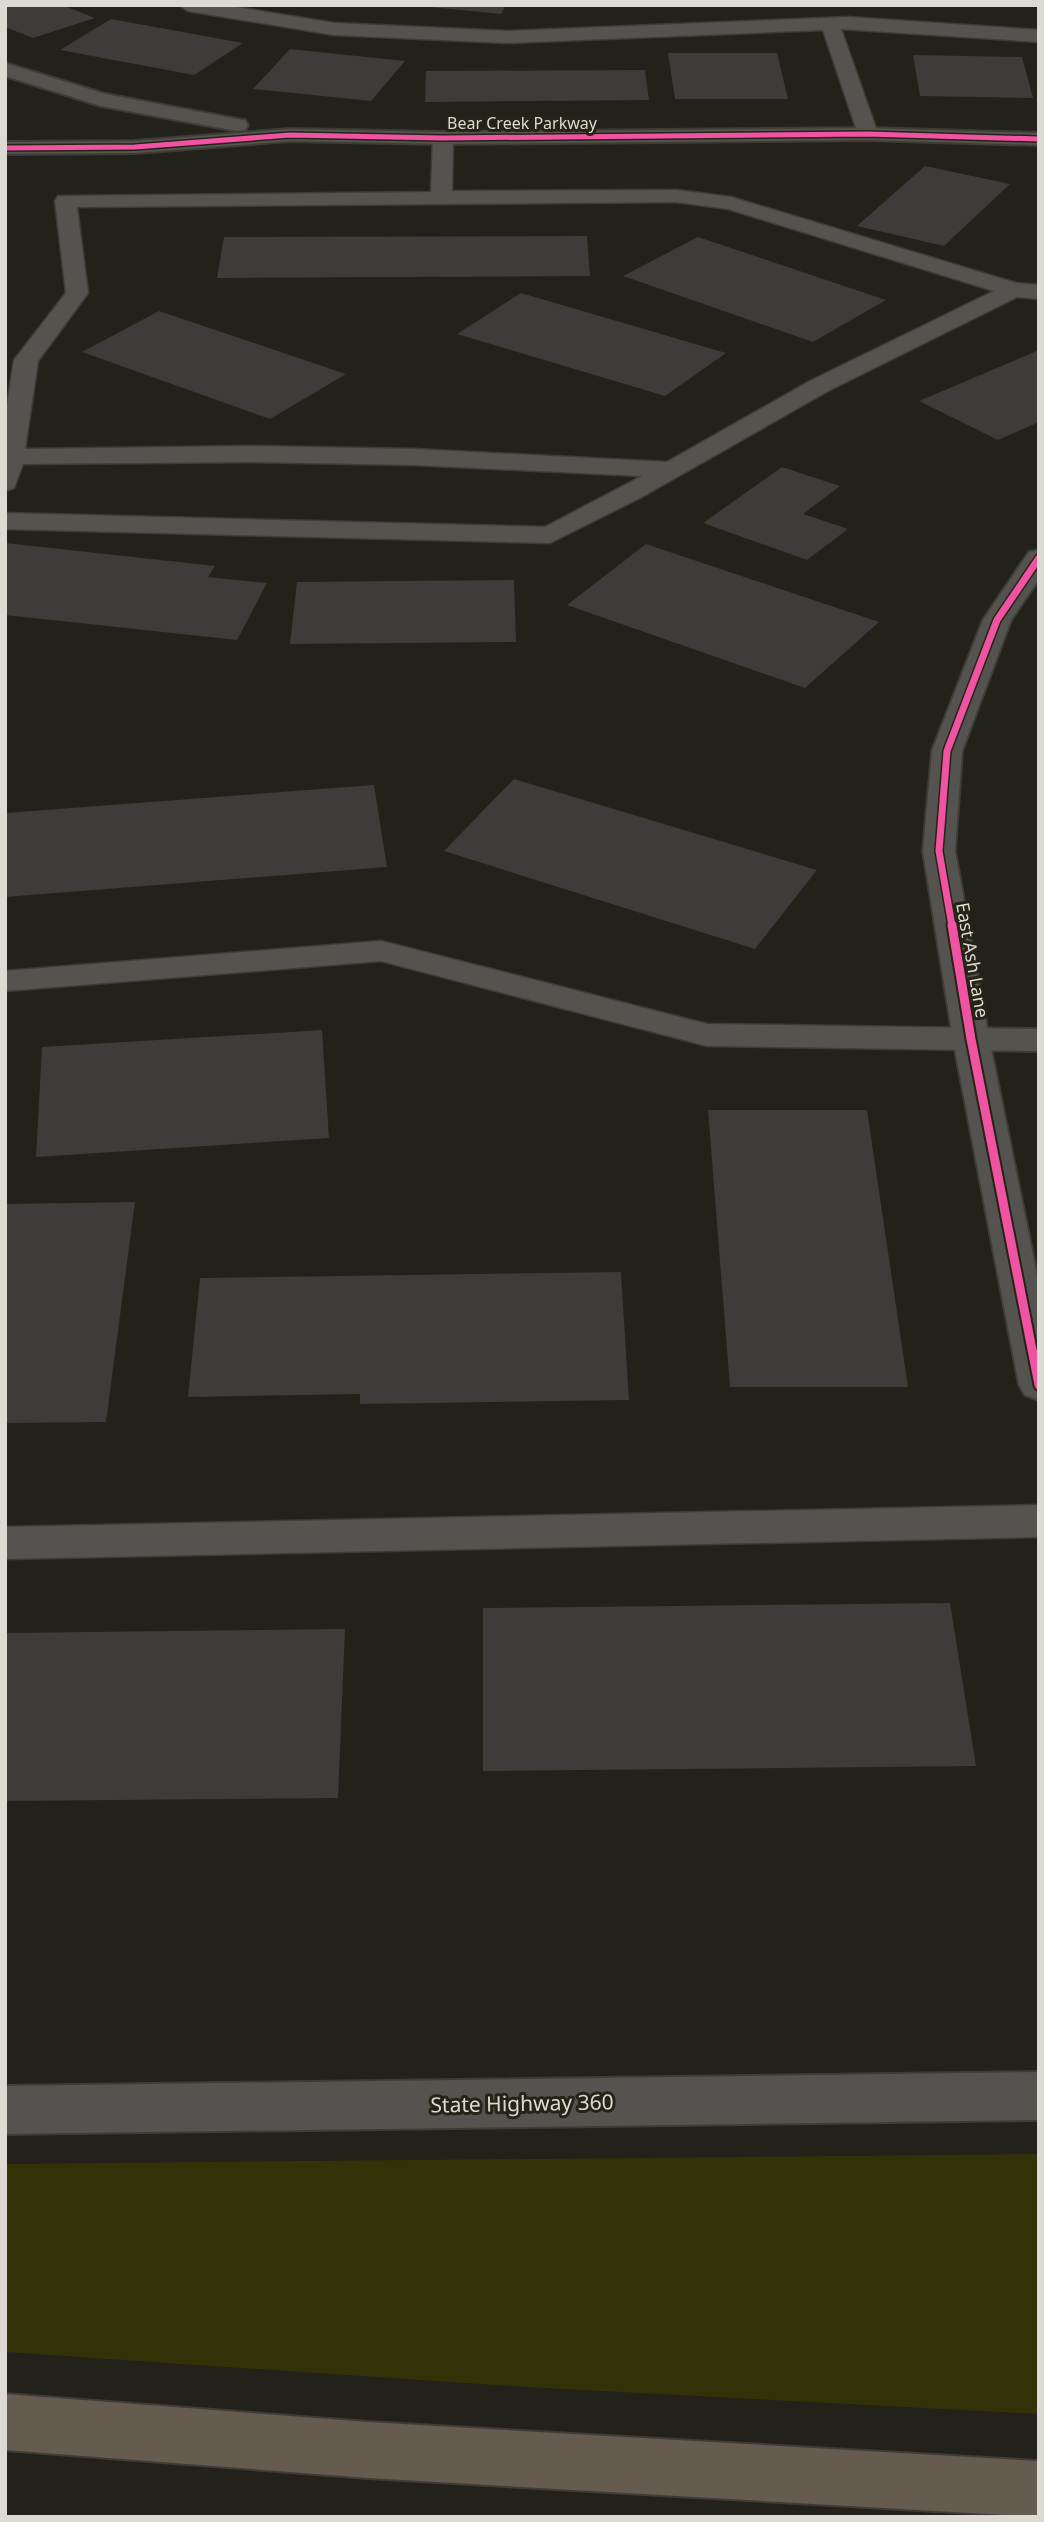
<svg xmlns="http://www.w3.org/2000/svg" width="1044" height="2522" font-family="'Noto Sans',sans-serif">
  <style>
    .green { fill: #323209 }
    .building { fill: #3e3b3a }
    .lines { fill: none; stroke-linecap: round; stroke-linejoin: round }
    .lane-casing { stroke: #3d3c37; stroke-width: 3 }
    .street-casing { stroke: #3d3c37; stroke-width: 4 }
    .secondary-casing { stroke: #3d3c37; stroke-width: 4 }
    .highway-casing { stroke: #3d3c37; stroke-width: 4 }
    .lane { fill: #54534f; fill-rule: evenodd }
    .street { fill: #54534f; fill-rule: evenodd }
    .secondary { fill: #54534f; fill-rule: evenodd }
    .highway { fill: #655c4f; fill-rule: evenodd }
    .cycleway-far2-casing { stroke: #262317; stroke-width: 8 }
    .cycleway-far1-casing { stroke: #262317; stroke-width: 10 }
    .cycleway-casing { stroke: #262317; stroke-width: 13 }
    .cycleway-far2 { stroke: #f153a3; stroke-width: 5 }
    .cycleway-far1 { stroke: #f153a3; stroke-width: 7 }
    .cycleway { stroke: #f153a3; stroke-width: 9 }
    .labels { text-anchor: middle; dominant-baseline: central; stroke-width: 6; stroke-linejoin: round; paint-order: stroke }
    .far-street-label { font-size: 16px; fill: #dcdad2; stroke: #262317 }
    .street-label { font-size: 18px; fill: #dcdad2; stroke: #262317 }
    .near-street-label { font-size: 21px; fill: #dcdad2; stroke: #262317 }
  </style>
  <rect width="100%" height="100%" fill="#22211a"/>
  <path class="green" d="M 1039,2154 L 1039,2414 L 525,2387 L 5,2352 L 5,2164 Z"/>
  <path class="building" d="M 5,5 L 62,5 L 95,18 L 33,38 L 5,27 Z
    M 410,5 L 506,5 L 501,14 Z
    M 111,19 L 243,43 L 194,75 L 60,50 Z
    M 290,49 L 405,61 L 371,101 L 253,89 Z
    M 668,53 L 777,53 L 788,99 L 675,99 Z
    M 913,55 L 1022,57 L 1033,98 L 920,96 Z
    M 645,70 L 649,100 L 425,102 L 426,71 Z
    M 925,166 L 1010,184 L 944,246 L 857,226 Z
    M 587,236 L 590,276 L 217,278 L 224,237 Z
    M 698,237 L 886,300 L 813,342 L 623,276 Z
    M 521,293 L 726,353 L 665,396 L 457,334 Z
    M 159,311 L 346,374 L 270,419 L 82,352 Z
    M 1039,350 L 1039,422 L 998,440 L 919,401 Z
    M 782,467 L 840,486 L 803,514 L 848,529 L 807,560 L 703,523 Z
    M 6,543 L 215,566 L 208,577 L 267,583 L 237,640 L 5,615 Z
    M 646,544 L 879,622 L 805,688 L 567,605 Z
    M 514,580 L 516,642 L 290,644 L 297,582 Z
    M 514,779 L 817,870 L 755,949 L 444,851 Z
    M 374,785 L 387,867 L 5,897 L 5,813 Z
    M 322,1030 L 329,1138 L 36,1157 L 42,1047 Z
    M 708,1110 L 867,1110 L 908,1387 L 730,1387 Z
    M 135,1202 L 106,1422 L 5,1423 L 5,1204 Z
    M 621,1272 L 629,1400 L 360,1404 L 360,1394 L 188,1397 L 200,1278 Z
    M 950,1603 L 976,1766 L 483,1771 L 483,1608 Z
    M 345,1629 L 338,1798 L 5,1801 L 5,1633 Z"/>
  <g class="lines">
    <defs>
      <path id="lane" d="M 179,5 L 224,5 L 334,23 L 508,31 L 848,17 L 1039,30 L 1039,42 L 841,29 L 878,134 L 875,138 L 861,138 L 858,134 L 823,30 L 508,43 L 334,35 L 188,11 Z
        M 443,132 L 450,134 L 453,138 L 452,191 L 676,190 L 731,197 L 1016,283 L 1039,285 L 1039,299 L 1017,297 L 828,391 L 640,498 L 550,543 L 5,529 L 5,513 L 545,527 L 642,476 L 414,465 L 251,462 L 23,464 L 14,488 L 5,491 L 5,418 L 14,360 L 66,293 L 55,201 L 58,196 L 431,192 L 433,138 L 436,134 ZM 676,202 L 728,209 L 994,291 L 810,381 L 667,462 L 414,449 L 251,446 L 25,449 L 38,361 L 88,293 L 77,207 Z
        M 381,941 L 707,1024 L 971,1028 L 983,1031 L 988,1039 L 983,1047 L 971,1050 L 707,1046 L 381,961 L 5,991 L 5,971 Z
        M 1039,1505 L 1039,1537 L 5,1559 L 5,1527 Z"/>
      <path id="street" d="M 971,1028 L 1039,1029 L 1039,1051 L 971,1050 L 959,1047 L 953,1039 L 959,1031 Z"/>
      <path id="secondary" d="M 5,63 L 105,94 L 237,119 L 245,120 L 248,125 L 245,130 L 237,131 L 101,106 L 5,76 Z
        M 868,128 L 1039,133 L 1039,145 L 868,140 L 443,144 L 290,141 L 135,153 L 5,154 L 5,142 L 135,141 L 290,129 L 443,132 Z
        M 1039,550 L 1039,579 L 1011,620 L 962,751 L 955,851 L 989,1039 L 1039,1285 L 1039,1400 L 1025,1395 L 1019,1385 L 953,1039 L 923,851 L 932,751 L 983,620 L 1029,552 Z
        M 1039,2072 L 1039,2120 L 5,2134 L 5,2086 Z"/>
      <path id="highway" d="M 5,2394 L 368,2422 L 1039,2461 L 1039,2517 L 368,2478 L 5,2450 Z"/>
    </defs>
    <use href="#lane" class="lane-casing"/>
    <use href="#street" class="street-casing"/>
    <use href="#secondary" class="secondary-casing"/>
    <use href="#highway" class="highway-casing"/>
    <use href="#lane" class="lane"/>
    <use href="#street" class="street"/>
    <use href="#secondary" class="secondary"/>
    <use href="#highway" class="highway"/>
    <defs>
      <path id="cycleway-far2" d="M 5,148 L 135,147 L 290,135 L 443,138 L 868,134 L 1039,139"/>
      <path id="cycleway-far1" d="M 952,926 L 939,851 L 947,751 L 997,620 L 1039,558"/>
      <path id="cycleway" d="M 952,925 L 971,1039 L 1039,1385"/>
    </defs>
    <use href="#cycleway-far2" class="cycleway-far2-casing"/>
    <use href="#cycleway-far1" class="cycleway-far1-casing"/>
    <use href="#cycleway" class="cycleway-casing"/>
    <use href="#cycleway-far2" class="cycleway-far2"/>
    <use href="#cycleway-far1" class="cycleway-far1"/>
    <use href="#cycleway" class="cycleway"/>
  </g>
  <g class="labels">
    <g class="far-street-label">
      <text x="522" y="123">Bear Creek Parkway</text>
    </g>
    <g class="street-label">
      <text transform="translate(973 960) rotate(80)">East Ash Lane</text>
    </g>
    <g class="near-street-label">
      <text transform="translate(522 2103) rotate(-1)">State Highway 360</text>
    </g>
  </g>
  <rect width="1044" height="2522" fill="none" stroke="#dcdad2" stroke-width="14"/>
</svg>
